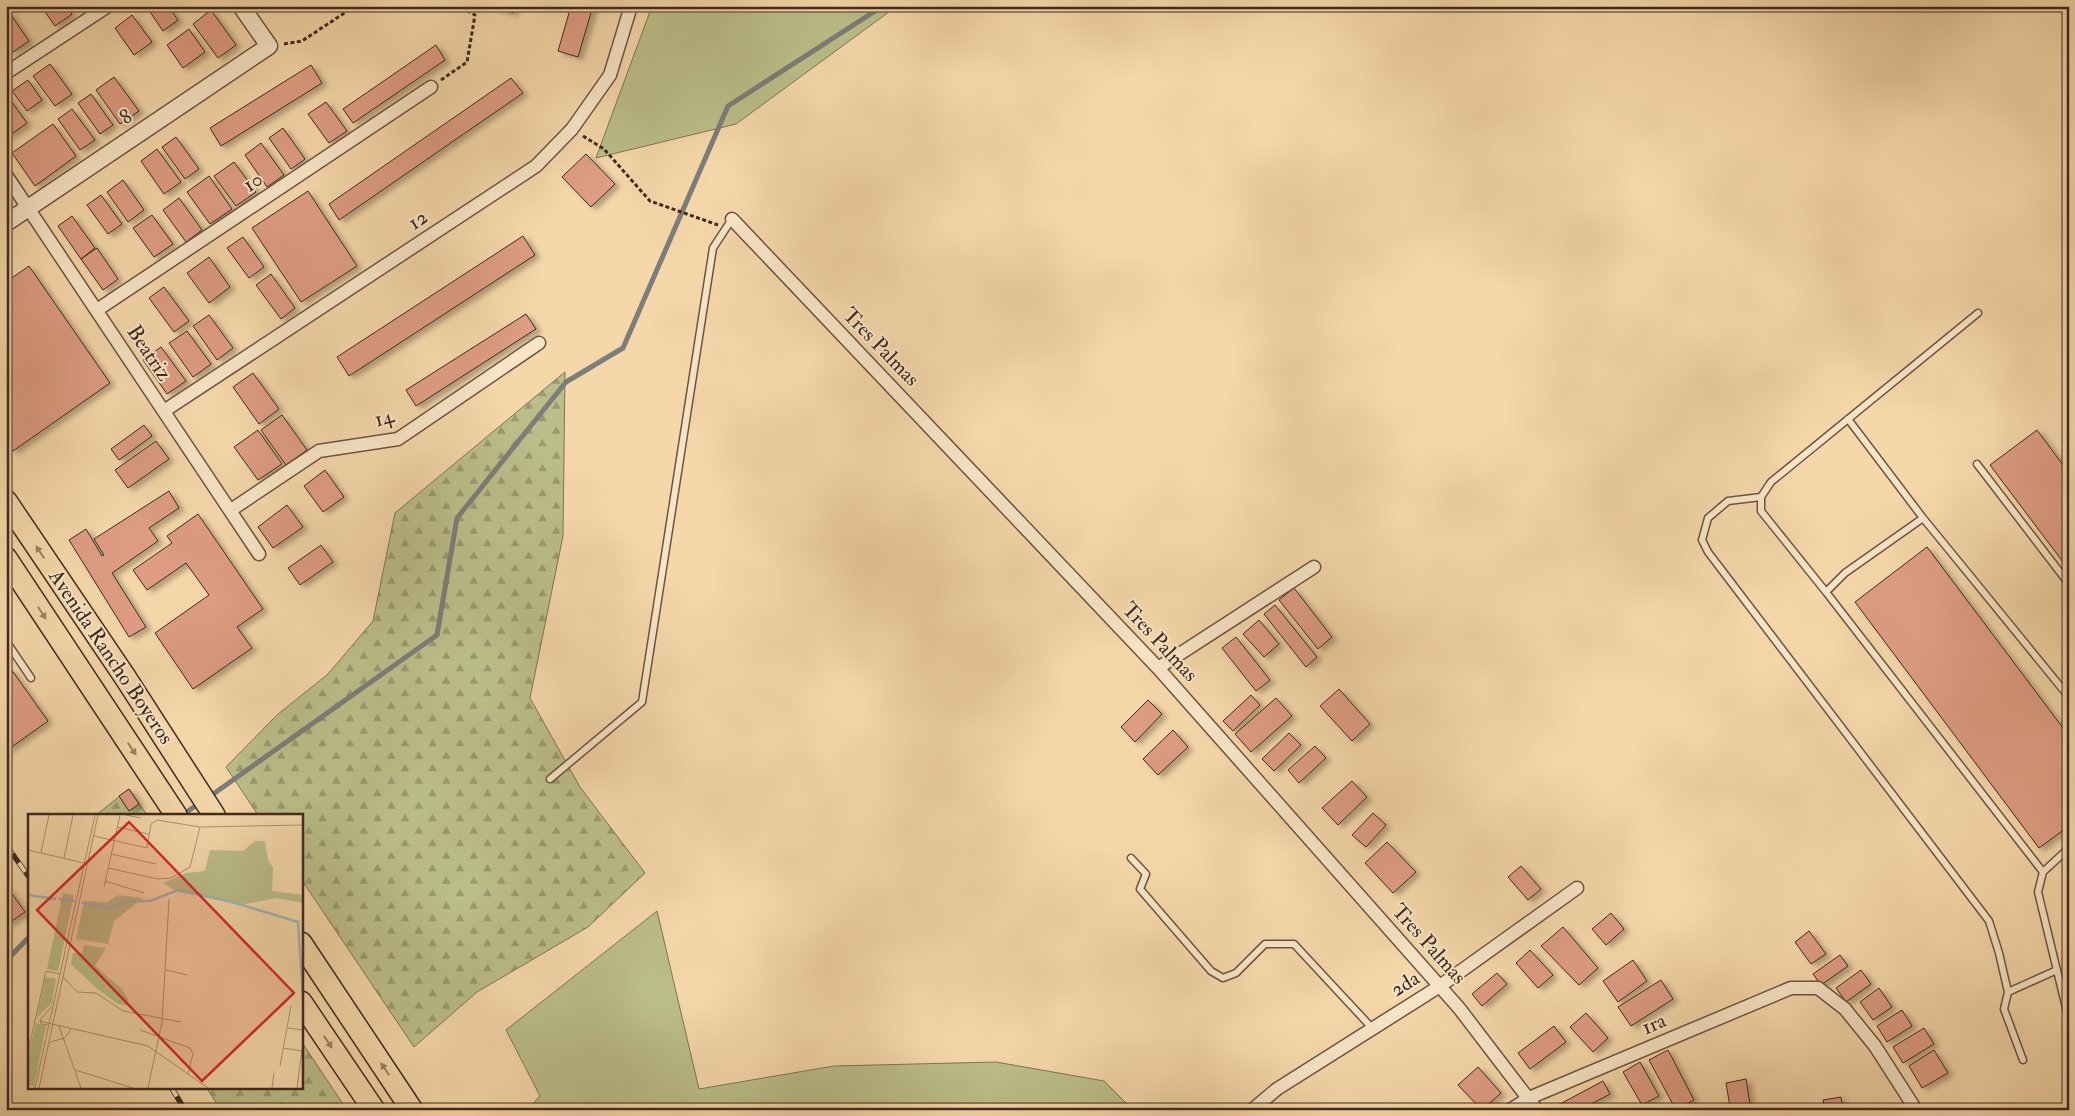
<svg xmlns="http://www.w3.org/2000/svg" width="2075" height="1116" font-family="'IM FELL Double Pica',serif">
  <style>
    .green { fill: #bbbe89; stroke: #7e7454 }
    .forest { fill: url(#forest-firs); stroke: #7e7454 }
    .lines { fill: none; stroke-linecap: round; stroke-linejoin: round }
    .stream { stroke: #7b7e79; stroke-width: 5 }
    .building { fill: #dd9c83; stroke: #40291e; filter: url(#shadow) }
    .service-casing { stroke: #6d5441; stroke-width: 9 }
    .minor-casing { stroke: #6d5441; stroke-width: 15 }
    .tertiary-casing { stroke: #6d5441; stroke-width: 19 }
    .trunk-casing { stroke: #40291e; stroke-width: 24 }
    .path { stroke: #40291e; stroke-width: 3; stroke-dasharray: 4 2.5; stroke-linecap: butt }
    .service { stroke: #f8e5c7; stroke-width: 6 }
    .minor { stroke: #f8e5c7; stroke-width: 12 }
    .tertiary { stroke: #f8e5c7; stroke-width: 16 }
    .trunk { stroke: #f5d7a9; stroke-width: 21 }
    .rail-casing { stroke: #40291e; stroke-width: 5.5 }
    .rail { stroke: #f8e5c7; stroke-width: 4; stroke-dasharray: 11; stroke-linecap: butt }
    .oneway { fill: #9a8064 }
    .labels { text-anchor: middle; dominant-baseline: central; stroke-width: 4; stroke-linejoin: round; paint-order: stroke }
    .street-label { font-size: 21px; fill: #40291e; stroke: #f8e5c7 }
    .inset-river { fill: none; stroke: #a3b6b5; stroke-width: 2.5 }
    .inset-road { fill: none; stroke: #ad9171; stroke-width: 1 }
    .view { fill: #d62828; fill-opacity: 0.15; stroke: #d62828; stroke-width: 2.5 }
    .inset-edge { fill: none; stroke: #40291e; stroke-width: 2.5 }
  </style>
  <defs>
    <pattern id="forest-firs" width="22" height="20" patternUnits="userSpaceOnUse" patternTransform="scale(1.25)"><rect width="22" height="20" fill="#bbbe89"/><path d="M5 1l3.5 6h-7zM16 11l3.5 6h-7z" fill="#999a6f"/></pattern>
    <filter id="shadow"><feDropShadow dx="5" dy="3" stdDeviation="2.5" flood-color="#0004"/></filter>
  </defs>
  <rect width="100%" height="100%" fill="#f5d7a9"/>
  <filter id="stains"><feTurbulence type="fractalNoise" baseFrequency=".004" numOctaves="4"/><feColorMatrix values="0 0 0 0 .2 0 0 0 0 .09 0 0 0 0 .02 0 0 0 .5 -.17"/></filter>
  <radialGradient id="worn" r=".72"><stop offset=".6" stop-color="#630" stop-opacity="0"/><stop offset="1" stop-color="#630" stop-opacity=".3"/></radialGradient>
  <path class="green" d="M 652,6 L 897,6 L 736,124 L 596,158 Z
    M 657,911 L 699,1089 L 834,1066 L 996,1062 L 1104,1081 L 1133,1110 L 527,1110 L 540,1096 L 506,1030 Z"/>
  <path class="forest" d="M 565,372 L 563,536 L 530,698 L 580,787 L 645,873 L 588,927 L 477,992 L 414,1047 L 301,879 L 301,815 L 258,815 L 226,767 L 277,715 L 328,674 L 373,621 L 395,513 Z
    M 129,789 L 147,815 L 96,815 Z
    M 301,1041 L 347,1110 L 221,1110 L 206,1087 L 301,1087 Z"/>
  <g class="lines">
    <path class="stream" d="M 209,797 L 437,635 L 457,518 L 566,382 L 623,348 L 728,106 L 883,6
      M 182,815 L 200,803
      M 6,961 L 29,937"/>
  </g>
  <path class="building" d="M 41,6 L 66,6 L 72,14 L 55,26 Z
    M 146,6 L 168,6 L 178,20 L 163,31 Z
    M 494,6 L 515,6 L 513,13 L 494,8 Z
    M 571,6 L 593,6 L 578,57 L 558,51 Z
    M 211,10 L 236,45 L 218,58 L 193,24 Z
    M 9,12 L 29,41 L 13,52 L 6,43 L 6,14 Z
    M 132,15 L 152,42 L 134,55 L 115,28 Z
    M 189,29 L 205,52 L 183,68 L 167,45 Z
    M 436,45 L 445,60 L 353,123 L 343,109 Z
    M 50,64 L 72,94 L 55,106 L 33,76 Z
    M 311,65 L 322,83 L 221,146 L 210,128 Z
    M 114,77 L 139,111 L 120,124 L 96,90 Z
    M 511,78 L 523,93 L 339,220 L 329,204 Z
    M 28,80 L 42,100 L 27,111 L 12,91 Z
    M 6,94 L 27,123 L 6,138 Z
    M 91,94 L 113,125 L 100,134 L 78,103 Z
    M 326,102 L 347,131 L 329,143 L 308,114 Z
    M 72,109 L 95,140 L 80,150 L 58,119 Z
    M 53,124 L 76,156 L 35,186 L 12,153 Z
    M 283,128 L 305,159 L 291,169 L 269,138 Z
    M 176,137 L 199,169 L 185,179 L 162,147 Z
    M 261,143 L 284,175 L 267,187 L 245,155 Z
    M 157,149 L 181,182 L 164,194 L 141,161 Z
    M 586,154 L 615,184 L 591,207 L 562,177 Z
    M 234,162 L 256,192 L 236,206 L 214,176 Z
    M 209,176 L 232,209 L 210,224 L 187,192 Z
    M 123,180 L 144,210 L 128,222 L 107,192 Z
    M 308,191 L 357,266 L 301,302 L 252,228 Z
    M 101,195 L 122,224 L 108,234 L 87,205 Z
    M 179,198 L 202,230 L 186,242 L 163,210 Z
    M 152,215 L 173,244 L 154,257 L 133,228 Z
    M 72,216 L 95,248 L 81,259 L 58,226 Z
    M 523,236 L 535,255 L 349,376 L 337,357 Z
    M 243,237 L 264,267 L 249,278 L 227,248 Z
    M 97,248 L 118,279 L 103,290 L 81,259 Z
    M 209,257 L 230,287 L 209,303 L 187,273 Z
    M 29,266 L 110,383 L 13,451 L 6,441 L 6,282 Z
    M 271,274 L 295,308 L 281,319 L 256,285 Z
    M 164,287 L 189,321 L 174,332 L 149,298 Z
    M 526,314 L 536,329 L 416,406 L 406,390 Z
    M 209,315 L 233,348 L 217,360 L 193,326 Z
    M 187,331 L 211,364 L 193,377 L 169,343 Z
    M 161,347 L 186,381 L 167,394 L 143,360 Z
    M 253,373 L 279,409 L 259,424 L 233,387 Z
    M 282,415 L 307,450 L 286,465 L 261,430 Z
    M 144,425 L 152,436 L 119,460 L 111,449 Z
    M 258,430 L 282,464 L 258,480 L 234,447 Z
    M 2037,430 L 2069,473 L 2069,570 L 1990,465 Z
    M 156,441 L 169,459 L 128,488 L 115,470 Z
    M 325,470 L 344,497 L 323,512 L 304,486 Z
    M 169,491 L 179,508 L 149,528 L 158,541 L 112,573 L 146,627 L 129,637 L 69,540 L 86,529 L 102,556 L 104,555 L 94,539 Z
    M 287,505 L 303,527 L 273,548 L 258,527 Z
    M 198,514 L 263,609 L 237,627 L 252,648 L 193,689 L 155,633 L 209,595 L 186,563 L 147,590 L 133,570 L 172,543 L 167,536 Z
    M 321,545 L 333,562 L 300,585 L 288,568 Z
    M 1927,547 L 2069,736 L 2069,826 L 2039,848 L 1855,602 Z
    M 1294,588 L 1332,637 L 1318,649 L 1279,600 Z
    M 1275,605 L 1317,657 L 1306,667 L 1264,614 Z
    M 1259,620 L 1279,644 L 1264,657 L 1243,634 Z
    M 1236,637 L 1270,680 L 1256,691 L 1222,648 Z
    M 11,669 L 48,721 L 6,751 L 6,672 Z
    M 1339,689 L 1370,724 L 1352,741 L 1320,706 Z
    M 1251,695 L 1260,705 L 1233,731 L 1223,721 Z
    M 1276,698 L 1292,716 L 1251,752 L 1235,734 Z
    M 1148,700 L 1162,714 L 1135,742 L 1121,727 Z
    M 1173,730 L 1188,747 L 1158,775 L 1143,759 Z
    M 1289,733 L 1301,745 L 1274,771 L 1262,759 Z
    M 1315,746 L 1326,758 L 1299,783 L 1288,770 Z
    M 1352,781 L 1367,797 L 1338,825 L 1322,808 Z
    M 129,789 L 139,804 L 129,811 L 119,796 Z
    M 1373,813 L 1386,825 L 1366,847 L 1352,835 Z
    M 1387,842 L 1416,872 L 1393,893 L 1365,863 Z
    M 1521,866 L 1541,889 L 1528,900 L 1508,877 Z
    M 6,885 L 25,912 L 6,925 Z
    M 1611,913 L 1624,929 L 1606,945 L 1592,929 Z
    M 1563,927 L 1598,968 L 1579,985 L 1541,946 Z
    M 1809,931 L 1826,954 L 1811,964 L 1795,942 Z
    M 1530,950 L 1553,975 L 1538,988 L 1516,963 Z
    M 1840,955 L 1848,966 L 1821,985 L 1813,974 Z
    M 1633,960 L 1647,981 L 1618,1002 L 1603,981 Z
    M 1861,970 L 1871,984 L 1846,1002 L 1836,988 Z
    M 1497,973 L 1507,984 L 1482,1006 L 1472,994 Z
    M 1661,980 L 1673,999 L 1631,1026 L 1618,1007 Z
    M 1879,988 L 1892,1007 L 1873,1020 L 1860,1002 Z
    M 1902,1010 L 1912,1026 L 1887,1042 L 1877,1026 Z
    M 1586,1013 L 1608,1038 L 1593,1052 L 1570,1027 Z
    M 1554,1026 L 1566,1042 L 1530,1069 L 1518,1053 Z
    M 1924,1028 L 1934,1044 L 1903,1063 L 1893,1047 Z
    M 1668,1050 L 1694,1100 L 1676,1110 L 1649,1060 Z
    M 1934,1050 L 1948,1073 L 1922,1088 L 1909,1066 Z
    M 1640,1062 L 1659,1096 L 1642,1105 L 1623,1072 Z
    M 1478,1067 L 1501,1093 L 1482,1110 L 1458,1085 Z
    M 1746,1079 L 1750,1104 L 1730,1107 L 1726,1083 Z
    M 1603,1081 L 1610,1094 L 1580,1110 L 1563,1110 L 1560,1104 Z
    M 1841,1097 L 1843,1110 L 1825,1110 L 1823,1100 Z"/>
  <g class="lines">
    <defs>
      <path id="service" d="M 1848,419 L 1923,518
        M 1977,464 L 2069,584
        M 1761,497 L 1728,501 L 1708,518 L 1702,540 L 1708,552 L 1989,921 L 1999,953 L 2008,992
        M 1826,592 L 1761,511 L 1761,497 L 1771,482 L 1978,313
        M 6,641 L 31,678
        M 550,779 L 642,702 L 713,248 L 732,219
        M 2069,848 L 2043,872 L 2038,892 L 2069,1020
        M 1131,858 L 1146,874 L 1140,889 L 1211,971 L 1223,978 L 1236,973 L 1265,944 L 1294,944 L 1373,1029
        M 2043,872 L 1826,592 L 1845,573 L 1923,518 L 2069,697
        M 2023,1060 L 2004,1009 L 2008,992 L 2057,970"/>
      <path id="minor" d="M 6,73 L 108,6
        M 6,175 L 259,554
        M 732,219 L 1158,668 L 1459,1008 L 1537,1110
        M 97,310 L 431,87
        M 164,411 L 536,166 L 572,129 L 610,75 L 631,6
        M 231,510 L 319,451 L 398,439 L 539,343
        M 1158,668 L 1314,567
        M 1252,1110 L 1277,1089 L 1440,986 L 1577,888
        M 1510,1110 L 1529,1098 L 1791,988 L 1818,988 L 1845,1009 L 1875,1046 L 1916,1110"/>
      <path id="tertiary" d="M 6,223 L 269,46 L 241,6"/>
      <path id="trunk" d="M 6,501 L 125,677 L 214,815
        M 6,558 L 176,815
        M 301,943 L 412,1110
        M 301,1002 L 374,1110"/>
    </defs>
    <use href="#service" class="service-casing"/>
    <use href="#minor" class="minor-casing"/>
    <use href="#tertiary" class="tertiary-casing"/>
    <use href="#trunk" class="trunk-casing"/>
    <path class="path" d="M 284,44 L 302,41 L 355,6
      M 441,80 L 467,62 L 475,15 L 459,6
      M 583,136 L 604,149 L 650,201 L 718,225"/>
    <use href="#service" class="service"/>
    <use href="#minor" class="minor"/>
    <use href="#tertiary" class="tertiary"/>
    <use href="#trunk" class="trunk"/>
    <defs>
      <path id="rail" d="M 6,845 L 29,877
        M 171,1087 L 185,1110"/>
    </defs>
    <use href="#rail" class="rail-casing"/>
    <use href="#rail" class="rail"/>
  </g>
  <defs><path id="oneway-solid" d="M-6-.8H1V-3.2L6.5 0L1 3.2V.8H-6Z" transform="scale(1.25)"/></defs>
  <g class="oneway">
    <use href="#oneway-solid" transform="translate(40 552) rotate(-124)"/>
    <use href="#oneway-solid" transform="translate(42 613) rotate(57)"/>
    <use href="#oneway-solid" transform="translate(132 749) rotate(56)"/>
    <use href="#oneway-solid" transform="translate(328 1042) rotate(56)"/>
    <use href="#oneway-solid" transform="translate(385 1069) rotate(-124)"/>
  </g>
  <g class="labels">
    <g class="street-label">
      <text transform="translate(126 117) rotate(-34)">8</text>
      <text transform="translate(253 182) rotate(-34)">10</text>
      <text transform="translate(418 220) rotate(-34)">12</text>
      <text transform="translate(881 347) rotate(46)">Tres Palmas</text>
      <text transform="translate(149 353) rotate(56)">Beatriz</text>
      <text transform="translate(384 418) rotate(-16)">14</text>
      <text transform="translate(1160 642) rotate(47)">Tres Palmas</text>
      <text transform="translate(111 657) rotate(56)">Avenida Rancho Boyeros</text>
      <text transform="translate(1429 944) rotate(48)">Tres Palmas</text>
      <text transform="translate(1405 984) rotate(-32)">2da</text>
      <text transform="translate(1654 1024) rotate(-23)">1ra</text>
    </g>
  </g>
  <g transform="translate(28 814)">
    <rect width="275" height="275" fill="#f5d7a9"/>
    <path d="M 227,27 L 237,27 L 240,47 L 245,53 L 244,77 L 275,81 L 275,89 L 248,84 L 218,90 L 149,78 L 135,69 L 158,59 L 177,57 L 182,36 L 215,37 ZM 56,131 L 78,134 L 67,152 L 93,174 L 100,185 L 100,192 L 90,190 L 68,174 L 43,150 L 45,139 L 54,139 Z" fill="#bbbe89"/>
    <path d="M 35,79 L 46,81 L 30,157 L 19,155 ZM 90,81 L 115,84 L 86,107 L 80,130 L 48,125 L 56,87 L 79,88 ZM 17,163 L 28,165 L 24,189 L 9,203 ZM 8,209 L 18,212 L 6,272 L 0,271 L 0,243 Z" fill="#bbbe89"/>
    <path class="inset-river" d="M 0,81 L 28,85M 31,85 L 47,87M 54,89 L 83,94 L 95,87 L 122,87 L 150,76 L 204,88 L 270,108 L 275,183"/>
    <path class="inset-road" d="M 98,1 L 113,4M 89,13 L 121,20M 66,22 L 119,34 L 123,10 L 129,6 L 172,13 L 275,11M 0,36 L 56,49M 13,38 L 21,1M 83,40 L 128,50M 36,44 L 45,1M 80,54 L 130,65 L 143,64 L 162,53 L 172,13M 77,67 L 116,79M 76,73 L 92,1M 138,156 L 159,161M 35,163 L 49,178 L 68,179 L 95,197 L 153,208M 11,207 L 120,232 L 180,274M 20,211 L 13,210 L 13,205 L 24,192M 31,212 L 53,274M 260,214 L 275,216M 112,216 L 162,234 L 165,240 L 160,260M 22,228 L 37,224 L 43,215M 255,234 L 274,237M 0,238 L 18,157 L 32,160M 252,252 L 263,192M 47,256 L 105,274M 7,274 L 67,1M 11,274 L 70,1M 120,274 L 134,208 L 141,85M 244,274 L 246,259M 269,274 L 275,228"/>
    <path class="view" d="M 101,8 L 266,179 L 174,267 L 9,96 Z"/>
    <rect width="275" height="275" class="inset-edge"/>
  </g>
  <rect width="2075" height="1116" fill="none" stroke="#f5d7a9" stroke-width="25"/>
  <rect x="8" y="8" width="2060" height="1101" fill="none" stroke="#40291e" stroke-width="2.5"/>
  <rect x="12" y="12" width="2050" height="1091" fill="none" stroke="#40291e"/>
  <rect width="100%" height="100%" filter="url(#stains)"/>
  <rect width="100%" height="100%" fill="url(#worn)"/>
</svg>
